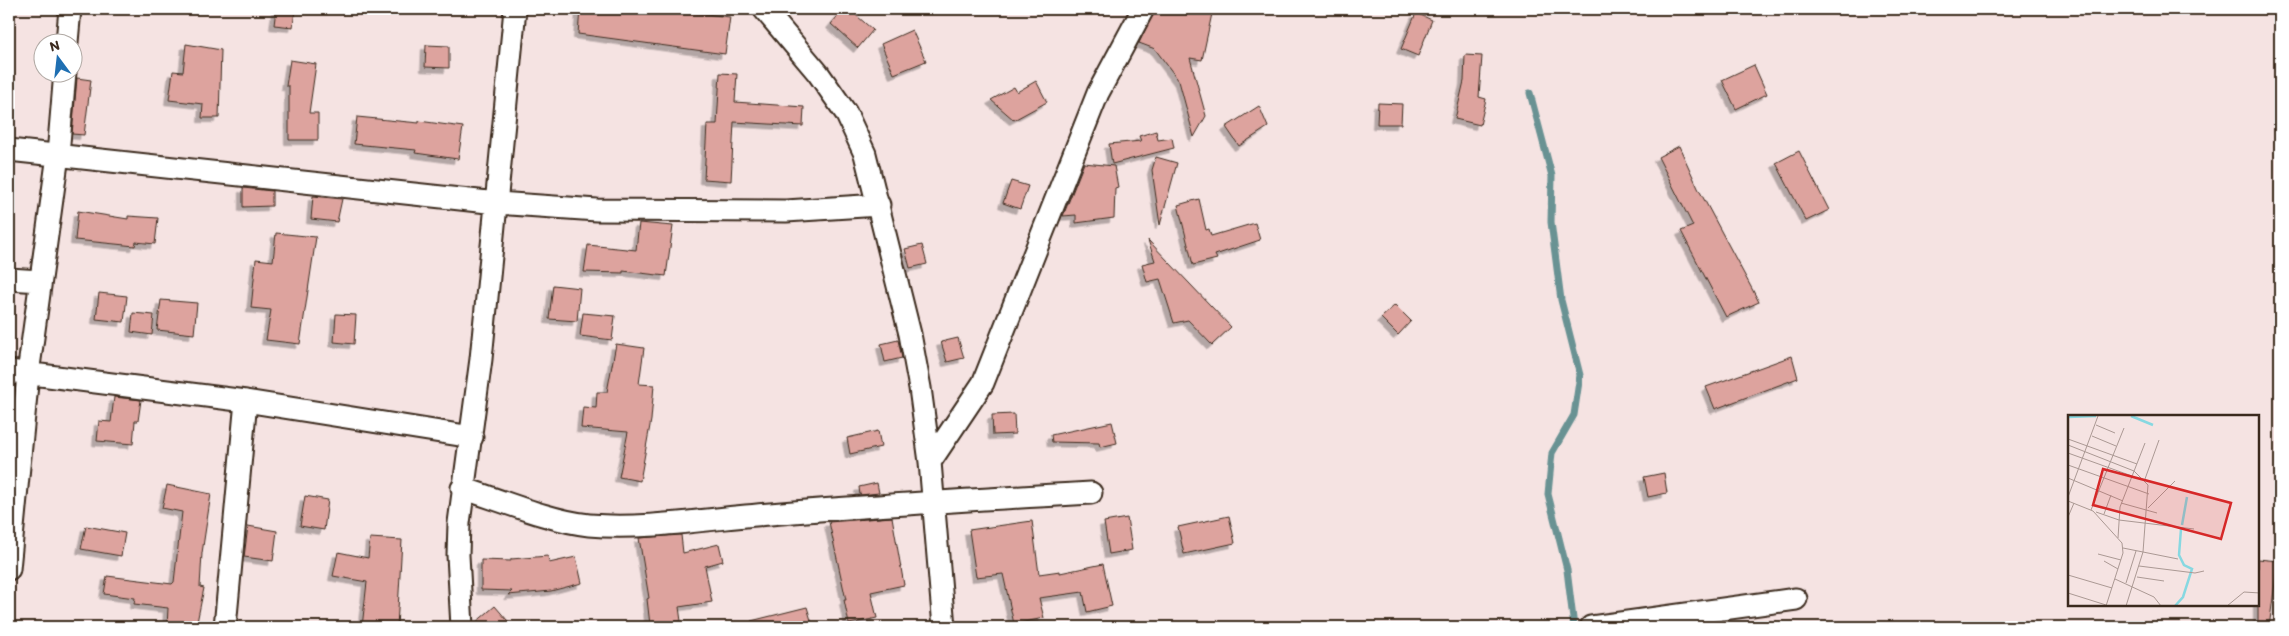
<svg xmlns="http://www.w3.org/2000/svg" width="2289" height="636" font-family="Itim,sans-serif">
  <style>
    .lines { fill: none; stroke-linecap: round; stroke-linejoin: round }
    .stream { stroke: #699293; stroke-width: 7 }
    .building { fill: #dda39e; stroke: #3b2a1e; filter: url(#shadow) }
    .minor-casing { stroke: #3b2a1e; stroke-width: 25 }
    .minor { stroke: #fff; stroke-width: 21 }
    .inset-river { fill: none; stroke: #87d8e1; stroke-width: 2.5 }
    .inset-road { fill: none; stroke: #ab9994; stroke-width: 1 }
    .view { fill: #d62828; fill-opacity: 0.15; stroke: #d62828; stroke-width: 2.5 }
    .inset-edge { fill: none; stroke: #3b2a1e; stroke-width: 2.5 }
  </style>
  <defs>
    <filter id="shadow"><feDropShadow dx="-4.5" dy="4.5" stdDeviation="0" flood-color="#0004"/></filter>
  </defs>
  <rect width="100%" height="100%" fill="#f5e3e2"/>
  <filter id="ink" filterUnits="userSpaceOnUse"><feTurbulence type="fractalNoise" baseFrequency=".02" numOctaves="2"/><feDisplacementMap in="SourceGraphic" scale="10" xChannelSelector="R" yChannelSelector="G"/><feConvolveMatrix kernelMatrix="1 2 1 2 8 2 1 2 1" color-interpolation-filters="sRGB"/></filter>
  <g filter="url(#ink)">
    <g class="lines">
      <path class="stream" d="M 1530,93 L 1552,176 L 1551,222 L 1561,300 L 1580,375 L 1574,415 L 1552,453 L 1548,494 L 1567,570 L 1574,627"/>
    </g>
    <path class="building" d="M 276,9 L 295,9 L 293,27 L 274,25 Z
      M 580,9 L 642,9 L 673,13 L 674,10 L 730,17 L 725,54 L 578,34 Z
      M 844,9 L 849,9 L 873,30 L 858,48 L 831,24 Z
      M 1155,9 L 1213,9 L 1202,60 L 1190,58 L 1206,116 L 1194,137 L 1179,81 L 1155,49 L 1139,43 Z
      M 1416,13 L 1432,20 L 1418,56 L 1401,49 Z
      M 912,30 L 926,61 L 894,74 L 881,44 Z
      M 186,44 L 221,50 L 219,118 L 202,118 L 203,104 L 169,100 L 173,71 L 183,72 Z
      M 426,45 L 449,46 L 449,68 L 425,67 Z
      M 1465,55 L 1482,56 L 1479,97 L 1486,99 L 1480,125 L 1455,119 L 1464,81 Z
      M 290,60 L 316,64 L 309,113 L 318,113 L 318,140 L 289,140 L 289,86 L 286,86 Z
      M 1754,65 L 1767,94 L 1736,109 L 1722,80 Z
      M 720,73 L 737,74 L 735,102 L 804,107 L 803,126 L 734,122 L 731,181 L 704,179 L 707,124 L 717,124 Z
      M 77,78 L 91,80 L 84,135 L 72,134 Z
      M 1036,81 L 1047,102 L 1014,120 L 991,100 L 1014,87 L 1017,92 Z
      M 1378,103 L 1402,104 L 1401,124 L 1377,124 Z
      M 1259,106 L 1268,127 L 1239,146 L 1226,127 Z
      M 357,117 L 419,123 L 419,121 L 463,127 L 458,159 L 415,153 L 416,150 L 354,144 Z
      M 1156,131 L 1158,140 L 1172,138 L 1174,148 L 1112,164 L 1109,144 L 1141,141 L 1139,136 Z
      M 1679,146 L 1698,188 L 1759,302 L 1726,317 L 1681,231 L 1693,226 L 1658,157 Z
      M 1799,151 L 1829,210 L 1806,221 L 1776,163 Z
      M 1156,157 L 1177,163 L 1160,225 L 1152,170 Z
      M 1084,163 L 1114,166 L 1118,187 L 1115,188 L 1114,218 L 1076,223 L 1076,215 L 1063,216 Z
      M 1011,181 L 1028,186 L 1020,209 L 1003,203 Z
      M 243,188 L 272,191 L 272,206 L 243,207 Z
      M 313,196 L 342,199 L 337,222 L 311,219 Z
      M 1199,199 L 1206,230 L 1209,229 L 1211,236 L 1255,223 L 1260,240 L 1215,255 L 1217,259 L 1193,265 L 1178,205 Z
      M 78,211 L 128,219 L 128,216 L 158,218 L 155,244 L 136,242 L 135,246 L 75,240 Z
      M 639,223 L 673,226 L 666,276 L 623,271 L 623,273 L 584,272 L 588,245 L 636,250 Z
      M 276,233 L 316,237 L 300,344 L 266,340 L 271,310 L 251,308 L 256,259 L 273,261 Z
      M 1148,240 L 1231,327 L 1212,345 L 1188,320 L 1174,323 L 1160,279 L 1147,282 L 1142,264 L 1155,261 Z
      M 922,245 L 927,264 L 910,268 L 905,249 Z
      M 553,285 L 580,288 L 577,321 L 549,319 Z
      M 99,293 L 127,296 L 124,322 L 96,319 Z
      M 161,300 L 197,303 L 194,334 L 157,330 Z
      M 1395,305 L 1411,321 L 1398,335 L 1381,318 Z
      M 133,313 L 154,315 L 152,335 L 131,332 Z
      M 583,313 L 615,316 L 612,340 L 580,336 Z
      M 336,314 L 356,315 L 354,344 L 334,342 Z
      M 958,338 L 964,358 L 947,362 L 941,342 Z
      M 898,340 L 902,358 L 885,362 L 881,344 Z
      M 616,344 L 644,348 L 639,384 L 654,385 L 651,420 L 640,481 L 619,477 L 628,432 L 581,428 L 583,407 L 596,408 L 597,392 L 607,392 Z
      M 1792,356 L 1798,378 L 1715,409 L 1706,387 Z
      M 114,397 L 141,400 L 138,421 L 135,421 L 133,444 L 97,441 L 99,421 L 111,422 Z
      M 1014,414 L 1015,434 L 993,435 L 992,415 Z
      M 1112,422 L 1117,443 L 1100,447 L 1099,443 L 1052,442 L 1051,435 Z
      M 878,431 L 881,447 L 850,454 L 847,438 Z
      M 1664,473 L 1667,493 L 1648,497 L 1644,477 Z
      M 877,483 L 879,493 L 860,495 L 859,487 Z
      M 167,485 L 211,494 L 202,553 L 200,587 L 204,588 L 196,627 L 167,627 L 168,608 L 134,604 L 135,598 L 104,594 L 107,576 L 172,584 L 174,582 L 182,512 L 162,508 Z
      M 305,496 L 328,500 L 324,530 L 300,526 Z
      M 1229,516 L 1235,543 L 1184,554 L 1178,527 Z
      M 892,517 L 904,585 L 871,592 L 877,618 L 849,624 L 844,600 L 846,600 L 829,522 Z
      M 1127,518 L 1132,550 L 1109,554 L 1104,522 Z
      M 1032,521 L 1039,574 L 1060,571 L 1060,573 L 1103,564 L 1112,606 L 1087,612 L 1083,592 L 1039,598 L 1044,618 L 1014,624 L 1003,574 L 976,577 L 969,530 Z
      M 86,526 L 125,533 L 121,556 L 81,549 Z
      M 248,526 L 277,531 L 273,561 L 244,557 Z
      M 681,535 L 683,553 L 719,544 L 723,561 L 705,566 L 712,602 L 679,607 L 681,621 L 650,625 L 647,599 L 649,598 L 639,538 Z
      M 370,538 L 402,540 L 397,627 L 362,627 L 367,582 L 333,576 L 338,552 L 368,558 Z
      M 548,556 L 549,563 L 576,557 L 582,583 L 551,591 L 508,595 L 512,591 L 481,590 L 481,560 L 511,561 L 511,559 Z
      M 2258,559 L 2278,561 L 2269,627 L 2258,627 Z
      M 495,606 L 513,627 L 474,627 L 474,624 Z
      M 807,607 L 813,627 L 752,627 L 751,621 Z"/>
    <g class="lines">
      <defs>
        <path id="minor" d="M 764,9 L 818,73 L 846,113 L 865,154 L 910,334 L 920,388 L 930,462 L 944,627
          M 67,42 L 70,9
          M 9,150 L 497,203 L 597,210 L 786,211 L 879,205
          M 9,279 L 40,281
          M 9,371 L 246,401 L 472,437
          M 930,462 L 983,383 L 1098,93 L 1143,9
          M 462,488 C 500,500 550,521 589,525 C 649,530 710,518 770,514 C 877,505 984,499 1091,493
          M 9,569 L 28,374 L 58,155 L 65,72
          M 225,627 L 246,401
          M 462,627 L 458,555 L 459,523 L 481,359 L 515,9
          M 1591,627 L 1796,599"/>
      </defs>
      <use href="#minor" class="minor-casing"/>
      <use href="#minor" class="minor"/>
    </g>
  </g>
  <g transform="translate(2068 415)">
    <rect width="191" height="191" fill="#f5e3e2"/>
    <path class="inset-river" d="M 63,1 L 85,10M 0,2 L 28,1M 114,110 L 119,82M 107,191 L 115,182 L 124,154 L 116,150 L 111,140 L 113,114"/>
    <path class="inset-road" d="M 28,10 L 47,18M 24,21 L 48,31M 0,24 L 69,49M 0,30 L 66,56 L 80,70 L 75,137 L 58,191M 0,38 L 64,61M 0,50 L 81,79M 0,63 L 55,86M 77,64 L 91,25M 0,82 L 30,1M 0,86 L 25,96 L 54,128 L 55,138 L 38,191M 53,88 L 89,98M 80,93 L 107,66M 23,95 L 56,13M 28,97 L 51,105 L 126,114M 36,99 L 43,80M 0,102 L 6,88M 50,123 L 52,92 L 77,28M 55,133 L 110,144M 30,139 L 53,145M 36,146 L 50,154M 71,151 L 127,158 L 136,156M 0,160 L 44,173M 69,162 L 96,166M 47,164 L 86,182 L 93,191M 58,168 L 68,136M 0,178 L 38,190M 159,191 L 176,177 L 192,178"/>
    <path class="view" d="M 35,54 L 163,88 L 153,124 L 25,90 Z"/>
    <rect width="191" height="191" class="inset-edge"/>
  </g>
  <rect width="2289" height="636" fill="none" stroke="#fff" stroke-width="30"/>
  <rect x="15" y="15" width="2259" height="606" fill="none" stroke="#3b2a1e" stroke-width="2" filter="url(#ink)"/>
  <g transform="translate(58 58) rotate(345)"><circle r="24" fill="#ffffff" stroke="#b1aaa5"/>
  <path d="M0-4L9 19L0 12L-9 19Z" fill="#1f6fb2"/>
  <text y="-8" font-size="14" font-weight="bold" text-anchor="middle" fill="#3b2a1e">N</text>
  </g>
</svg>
